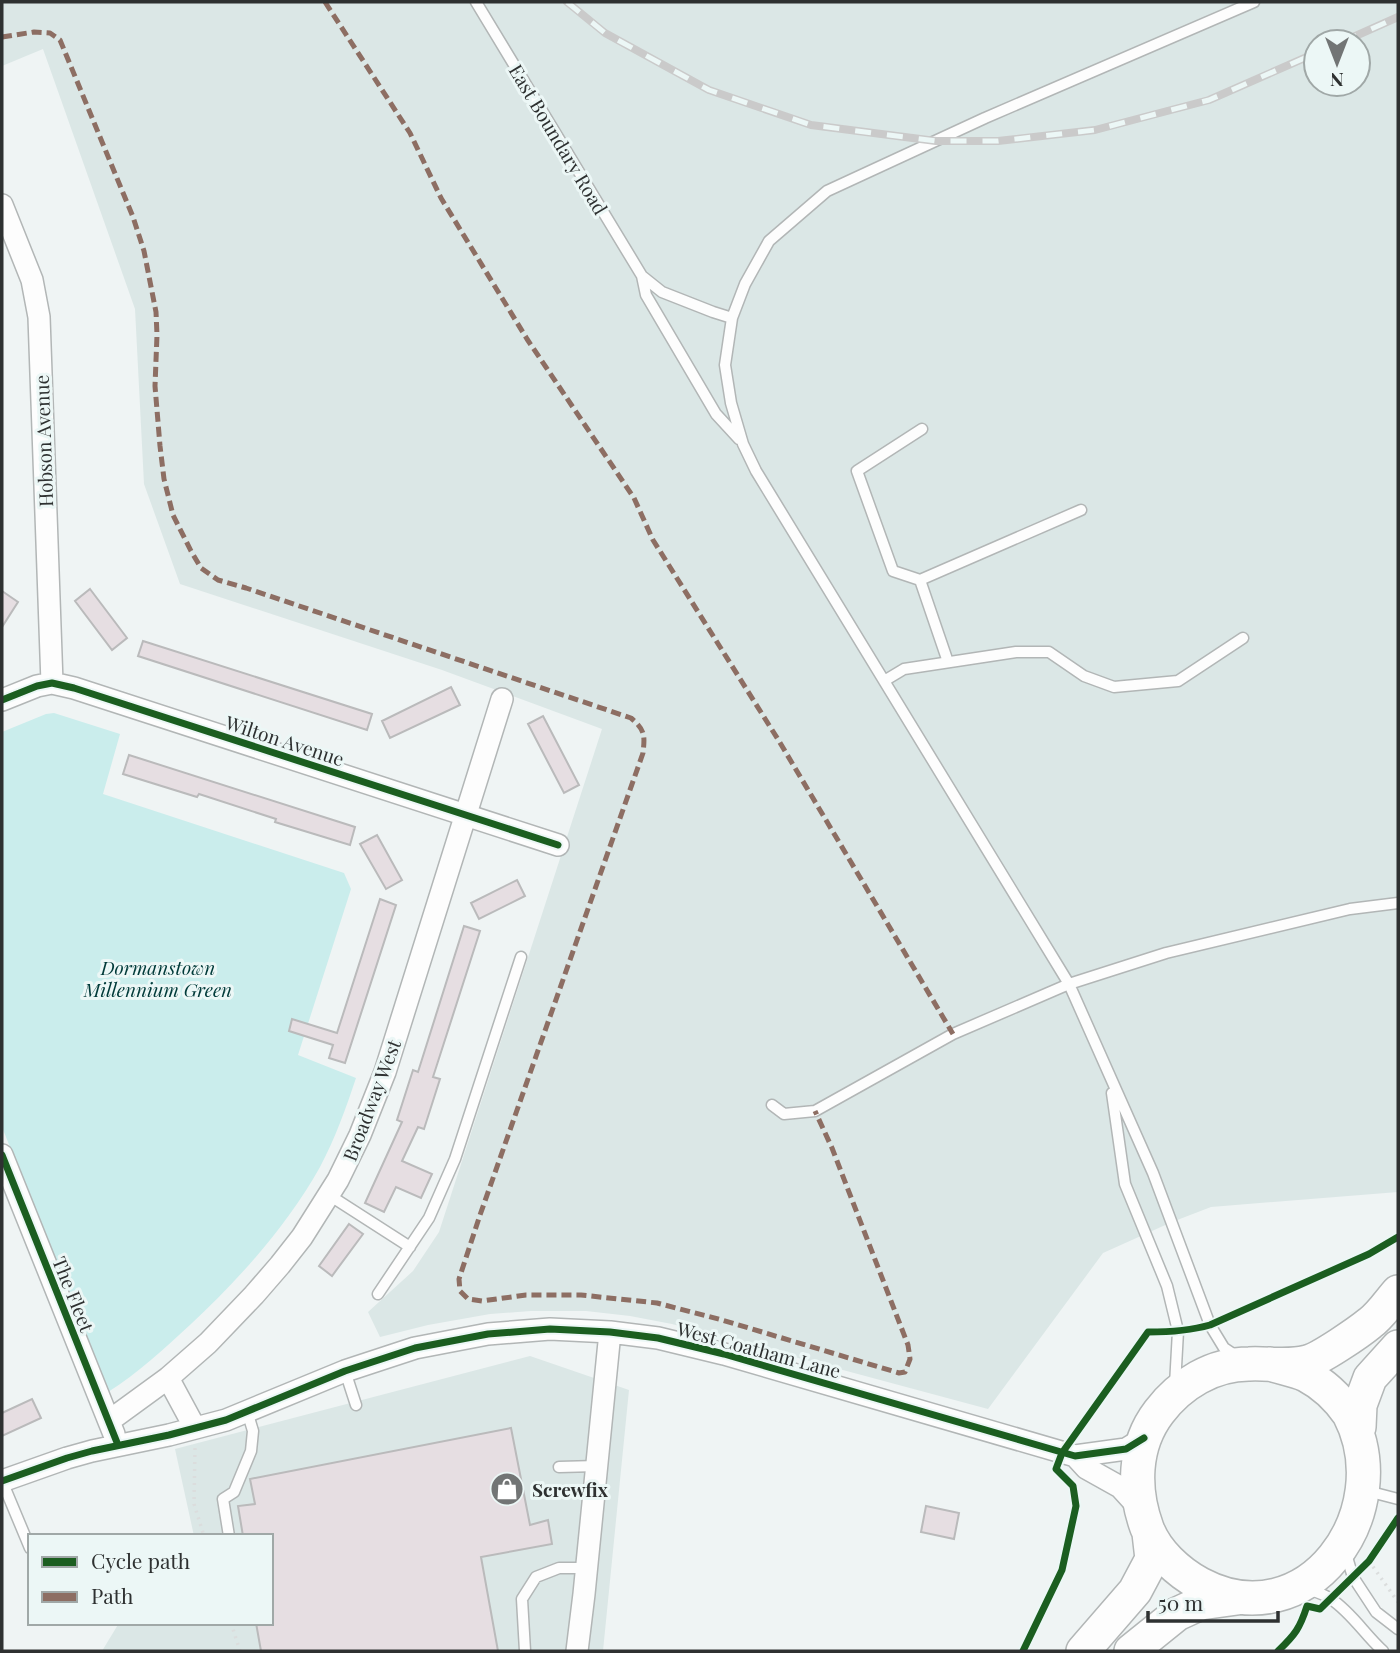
<svg xmlns="http://www.w3.org/2000/svg" width="1400" height="1653" font-family="'Playfair Display',serif">
  <style>
    .built { fill: #dbe7e6; fill-rule: evenodd }
    .green { fill: #caedec }
    .building { fill: #e6dee2; stroke: #bababb; stroke-width: 2 }
    .lines { fill: none; stroke-linecap: round; stroke-linejoin: round }
    .lane-casing { stroke: #b2b6b6; stroke-width: 13 }
    .street-casing { stroke: #b2b6b6; stroke-width: 24 }
    .primary-casing { stroke: #b2b6b6; stroke-width: 36 }
    .path { stroke: #dbdddd; stroke-width: 3.5; stroke-dasharray: 2 5; stroke-linecap: butt }
    .lane { stroke: #fdfdfd; stroke-width: 10 }
    .street { stroke: #fdfdfd; stroke-width: 21 }
    .primary { stroke: #fdfdfd; stroke-width: 33 }
    .rail-casing { stroke: #cacaca; stroke-width: 8 }
    .rail { stroke: #ecf7f6; stroke-width: 5; stroke-dasharray: 16; stroke-linecap: butt }
    .quiet { stroke: #8d6e63; stroke-width: 5; stroke-dasharray: 10 5; stroke-linecap: butt }
    .cycleway-casing { stroke: #ecf7f6; stroke-width: 11 }
    .cycleway { stroke: #1b5e20; stroke-width: 7 }
    .labels { text-anchor: middle; dominant-baseline: central; stroke-width: 6; stroke-linejoin: round; paint-order: stroke }
    .street-label { font-size: 19px; fill: #2e3131; stroke: #ecf7f6 }
    .park-label { font-size: 19px; font-style: italic; fill: #003a39; stroke: #ecf7f6 }
    .poi-label { font-size: 19px; font-weight: bold; fill: #2e3131; stroke: #ecf7f6; text-anchor: start }
  </style>
  <rect width="100%" height="100%" fill="#eff4f4"/>
  <path class="built" d="M 2,2 L 1398,2 L 1398,1192 L 1211,1207 L 1172,1222 L 1103,1253 L 988,1409 L 672,1324 L 630,1316 L 586,1311 L 531,1311 L 490,1314 L 428,1325 L 380,1337 L 368,1312 L 413,1271 L 439,1232 L 602,729 L 442,670 L 180,584 L 144,484 L 135,309 L 43,49 L 2,66 ZM 1316,42 L 1358,42 L 1358,84 L 1316,84 Z
    M 530,1356 L 629,1390 L 603,1651 L 102,1651 L 119,1623 L 271,1623 L 271,1536 L 194,1536 L 175,1449 Z"/>
  <path class="green" d="M 54,713 L 120,734 L 103,794 L 344,873 L 351,889 L 298,1055 L 356,1078 C 346,1108 335,1139 320,1167 C 287,1226 240,1278 191,1324 C 164,1349 138,1373 108,1392 L 2,1127 L 2,732 L 46,714 Z"/>
  <path class="building" d="M 90,589 L 127,638 L 112,650 L 75,601 Z
    M 2,591 L 18,602 L 2,627 Z
    M 143,641 L 372,714 L 367,730 L 138,656 Z
    M 451,687 L 460,705 L 390,738 L 382,721 Z
    M 543,716 L 579,785 L 564,793 L 528,724 Z
    M 129,755 L 355,827 L 350,845 L 275,822 L 276,819 L 199,794 L 197,797 L 123,774 Z
    M 377,835 L 402,880 L 386,889 L 360,844 Z
    M 517,880 L 525,896 L 479,919 L 471,903 Z
    M 380,899 L 396,905 L 345,1063 L 329,1058 L 333,1045 L 289,1031 L 292,1019 L 337,1033 Z
    M 464,926 L 480,931 L 433,1077 L 440,1079 L 424,1129 L 418,1127 L 402,1161 L 432,1174 L 421,1198 L 396,1187 L 384,1212 L 365,1203 L 402,1122 L 397,1120 L 413,1070 L 418,1072 Z
    M 349,1224 L 363,1234 L 332,1276 L 319,1266 Z
    M 32,1399 L 41,1418 L 2,1436 L 2,1413 Z
    M 511,1428 L 530,1525 L 548,1520 L 552,1544 L 481,1557 L 498,1651 L 261,1651 L 256,1623 L 271,1623 L 271,1536 L 243,1536 L 238,1506 L 255,1504 L 250,1479 Z
    M 926,1506 L 959,1513 L 954,1539 L 921,1532 Z"/>
  <g class="lines">
    <defs>
      <path id="lane" d="M 476,2 L 642,276 L 646,295 L 716,414 L 739,439
        M 642,276 L 662,292 L 713,312 L 732,318
        M 920,580 L 893,571 L 857,471 L 922,429
        M 948,662 L 920,580 L 1081,510
        M 884,681 L 904,669 L 1016,652 L 1049,652 L 1084,676 L 1114,687 L 1178,681 L 1243,638
        M 1112,1093 L 1125,1184 L 1167,1286 L 1178,1331 L 1175,1385
        M 772,1105 L 784,1114 L 815,1111 L 953,1034 L 1069,984 L 1166,953 L 1350,909 L 1398,903
        M 329,1195 L 410,1247
        M 378,1294 L 429,1218 L 455,1159 L 521,957
        M 1236,1356 L 1224,1348 L 1210,1325 L 1153,1173 L 1069,984 L 756,471 L 743,444 L 731,403 L 725,365 L 732,318 L 745,284 L 769,241 L 827,191 L 985,118 L 1254,2
        M 345,1371 L 356,1405
        M 559,1467 L 597,1466
        M 2,1481 L 30,1548
        M 1371,1492 L 1398,1499
        M 229,1536 L 223,1499 L 234,1492 L 251,1451 L 253,1431 L 247,1411
        M 1346,1554 L 1353,1577 L 1376,1612 L 1398,1629
        M 1305,1588 C 1314,1591 1324,1594 1331,1599 C 1352,1613 1365,1635 1383,1651
        M 525,1651 L 522,1599 L 536,1577 L 559,1568 L 587,1568"/>
      <path id="street" d="M 2,205 L 32,280 L 39,317 L 52,683
        M 2,700 L 37,686 L 52,683 L 74,688 L 558,845
        M 2,1155 L 114,1434
        M 168,1378 L 195,1428
        M 109,1421 L 168,1378 L 208,1343 L 254,1295 L 280,1265 L 302,1237 L 338,1180 L 360,1135 L 385,1072 L 502,699
        M 1075,1456 L 1086,1468 L 1120,1487 L 1140,1509
        M 2,1481 L 67,1458 L 92,1451 L 169,1435 L 226,1420 L 345,1371 L 415,1348 L 488,1334 L 550,1329 L 610,1332 L 658,1338 L 724,1354 L 1075,1456 L 1126,1449 L 1144,1438
        M 577,1651 L 584,1594 L 610,1332"/>
      <path id="primary" d="M 1270,1364 C 1282,1368 1295,1370 1306,1375 C 1323,1384 1338,1398 1349,1414 C 1400,1512 1307,1641 1200,1584 C 1178,1572 1156,1552 1147,1528 C 1133,1490 1133,1446 1159,1412 C 1180,1384 1213,1364 1249,1364 C 1267,1363 1290,1367 1307,1362 C 1320,1359 1359,1332 1370,1323 C 1381,1315 1389,1302 1398,1292
        M 1359,1427 L 1360,1405 L 1370,1378 L 1398,1347
        M 1083,1651 L 1135,1591 L 1152,1559 L 1149,1533
        M 1131,1651 L 1177,1614 L 1201,1603 L 1237,1598"/>
    </defs>
    <use href="#lane" class="lane-casing"/>
    <use href="#street" class="street-casing"/>
    <use href="#primary" class="primary-casing"/>
    <path class="path" d="M 195,1448 L 194,1504 L 204,1536
      M 1369,1561 L 1398,1602
      M 231,1623 L 240,1651"/>
    <use href="#lane" class="lane"/>
    <use href="#street" class="street"/>
    <use href="#primary" class="primary"/>
    <defs>
      <path id="rail" d="M 567,2 L 605,33 L 709,90 L 811,125 L 936,141 L 998,141 L 1095,130 L 1209,100 L 1316,53
        M 1342,42 L 1398,17"/>
    </defs>
    <use href="#rail" class="rail-casing"/>
    <use href="#rail" class="rail"/>
    <path class="quiet" d="M 325,2 L 410,133 L 441,198 L 527,339 L 634,498 L 653,540 L 779,741 L 953,1034
      M 2,37 L 34,32 L 50,33 L 60,40 L 133,217 L 144,251 L 156,312 L 157,335 L 155,386 L 160,446 L 164,479 L 173,515 L 191,551 L 201,568 L 218,580 L 246,588 L 631,718 C 645,730 645,735 643,753 L 480,1215 L 459,1279 L 460,1291 L 468,1299 L 482,1301 L 526,1295 L 581,1295 L 657,1303 L 722,1320 L 899,1373 L 905,1372 L 910,1359 L 908,1345 L 832,1148 L 815,1111"/>
    <defs>
      <path id="cycleway" d="M 2,700 L 37,686 L 52,683 L 74,688 L 558,845
        M 2,1155 L 118,1445
        M 2,1481 L 67,1458 L 92,1451 L 169,1435 L 226,1420 L 345,1371 L 415,1348 L 488,1334 L 550,1329 L 610,1332 L 658,1338 L 724,1354 L 1075,1456 L 1126,1449 L 1144,1438
        M 1023,1651 L 1062,1570 L 1076,1506 L 1073,1486 L 1056,1469 L 1062,1453 L 1148,1332 C 1170,1332 1189,1331 1210,1325 L 1369,1254 L 1398,1237
        M 1278,1651 C 1295,1635 1300,1628 1307,1606 L 1320,1609 L 1369,1561 L 1398,1518"/>
    </defs>
    <use href="#cycleway" class="cycleway-casing"/>
    <use href="#cycleway" class="cycleway"/>
  </g>
  <defs>
    <symbol id="shop-disc" viewBox="-11 -11 22 22"><circle r="9.5" fill="#727575" stroke="#ecf7f6"/><path d="M-5-2.5h2.3a2.7 3.5 0 0 1 5.4 0H5L5.5 6h-11ZM-1.5-2.5h3a1.5 2.3 0 0 0-3 0Z" fill="#fff"/></symbol>
  </defs>
  <g fill-rule="evenodd">
    <use href="#shop-disc" x="488" y="1470" width="38" height="38"/>
  </g>
  <g class="labels">
    <g class="street-label">
      <text transform="translate(559 139) rotate(59)">East Boundary Road</text>
      <text transform="translate(43 441) rotate(-92)">Hobson Avenue</text>
      <text transform="translate(285 740) rotate(18)">Wilton Avenue</text>
      <text transform="translate(371 1100) rotate(-69)">Broadway West</text>
      <text transform="translate(74 1294) rotate(68)">The Fleet</text>
      <text transform="translate(759 1349) rotate(15)">West Coatham Lane</text>
    </g>
    <g class="park-label">
      <text x="158" y="967">Dormanstown<tspan x="158" dy="22">Millennium Green</tspan></text>
    </g>
    <g class="poi-label">
      <text x="532" y="1489">Screwfix</text>
    </g>
  </g>
  <rect width="1400" height="1653" fill="none" stroke="#2e3131" stroke-width="7"/>
  <rect x="28" y="1534" width="245" height="91" fill="#ecf7f6" stroke="#a0a8a7" stroke-width="2"/>
  <rect x="42" y="1557" width="35" height="10" fill="#1b5e20" stroke="#a0a8a7" stroke-width="2"/>
  <text x="91" y="1569" font-size="21" fill="#2e3131">Cycle path</text>
  <rect x="42" y="1592" width="35" height="10" fill="#8d6e63" stroke="#a0a8a7" stroke-width="2"/>
  <text x="91" y="1604" font-size="21" fill="#2e3131">Path</text>
  <g transform="translate(1337 63) rotate(180)"><circle r="33" fill="#ecf7f6" stroke="#a0a8a7" stroke-width="2"/>
  <path d="M0-5L12 26L0 18L-12 26Z" fill="#727575"/>
  <text y="-10" font-size="19" font-weight="bold" text-anchor="middle" fill="#2e3131">N</text>
  </g>
  <path d="M1148 1611v10h130v-10" fill="none" stroke="#2e3131" stroke-width="3.5"/>
  <text x="1158" y="1611" font-size="21" fill="#2e3131" stroke="#ecf7f6" stroke-width="5" paint-order="stroke">50 m</text>
</svg>
